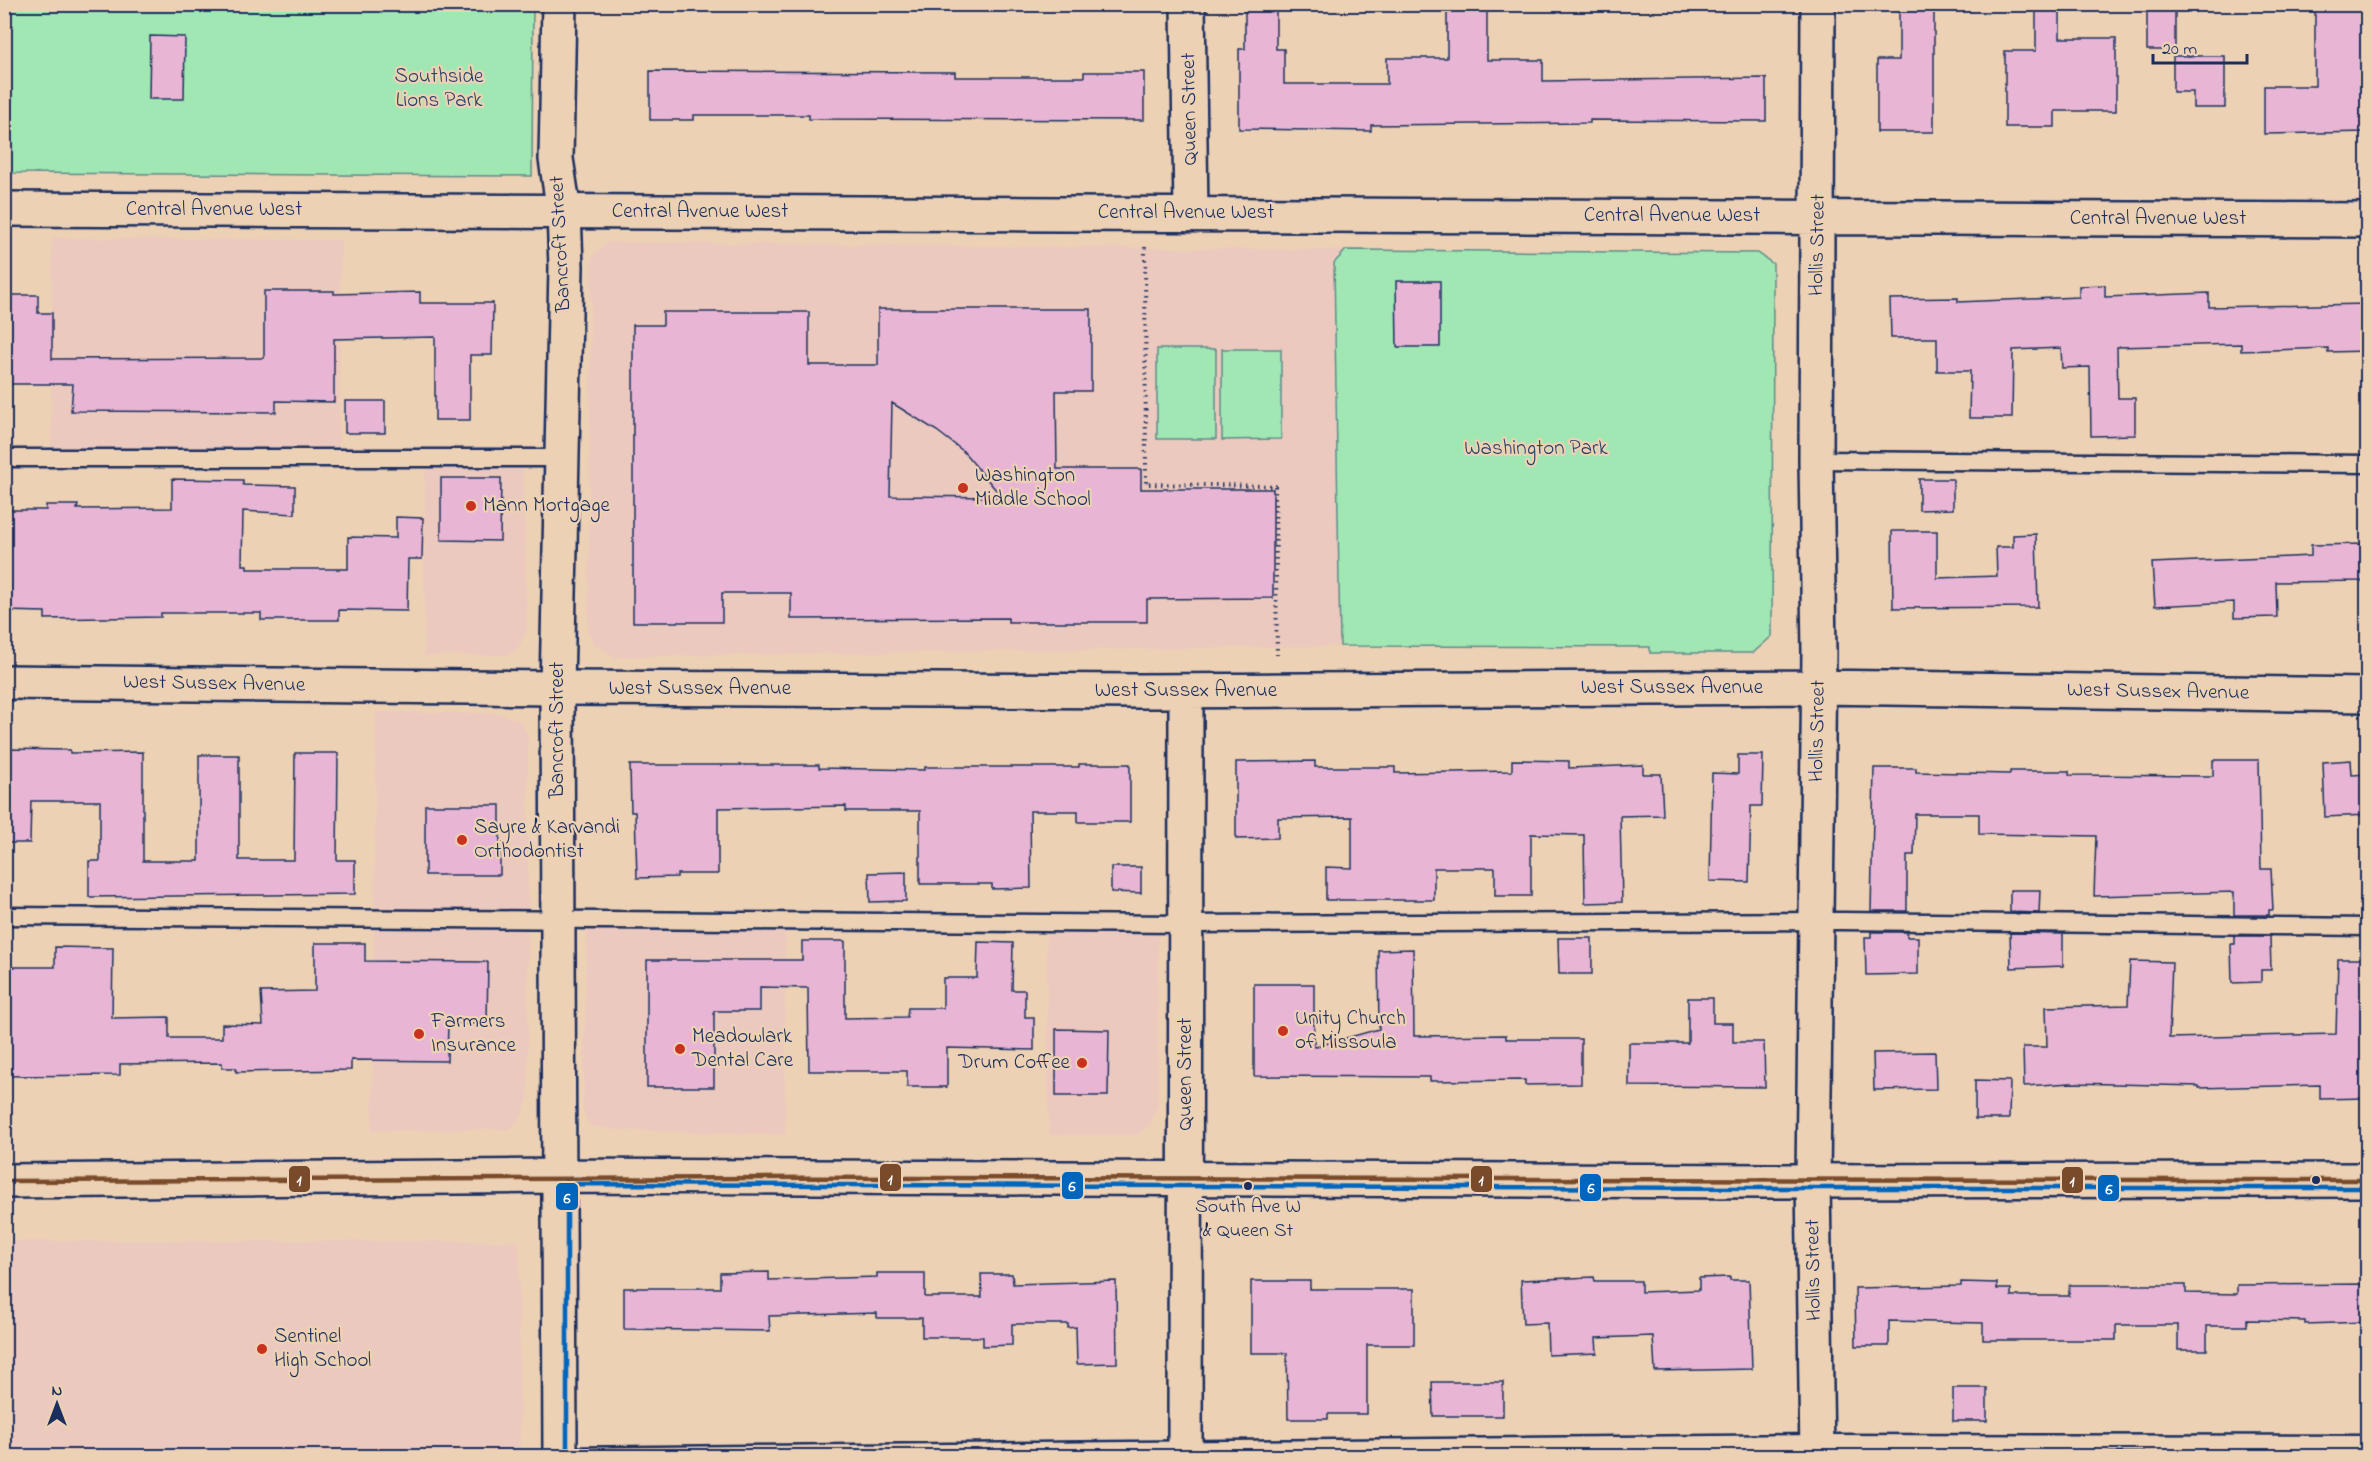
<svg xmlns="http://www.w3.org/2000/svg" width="2372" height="1461" font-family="'Indie Flower',sans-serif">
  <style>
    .built { fill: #ecc9be }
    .green { fill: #a1e7b4; stroke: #5e8b89; stroke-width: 1.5 }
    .building { fill: #e8b6d4; stroke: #1b2f5e; stroke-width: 1.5; fill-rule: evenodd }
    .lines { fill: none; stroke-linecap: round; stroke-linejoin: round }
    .service-casing { stroke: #1b2f5e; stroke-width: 21 }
    .minor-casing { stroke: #1b2f5e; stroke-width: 38 }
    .tertiary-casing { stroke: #1b2f5e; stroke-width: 38 }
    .path { stroke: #1b2f5e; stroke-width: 4; stroke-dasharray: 1.5 4.5; stroke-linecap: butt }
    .service { stroke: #edd1b4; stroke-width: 16 }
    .minor { stroke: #edd1b4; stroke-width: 33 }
    .tertiary { stroke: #edd1b4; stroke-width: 33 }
    .bus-1-casing { stroke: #edd1b4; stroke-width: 9 }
    .bus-2-casing { stroke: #edd1b4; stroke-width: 9 }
    .bus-1 { stroke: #7a4b2a; stroke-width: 4.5 }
    .bus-2 { stroke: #0065bd; stroke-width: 4.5 }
    .poi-dot { fill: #c8321e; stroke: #edd1b4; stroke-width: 2 }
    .bus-dot { fill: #1b2f5e; stroke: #edd1b4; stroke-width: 2 }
    .labels { text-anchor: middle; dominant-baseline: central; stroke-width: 4.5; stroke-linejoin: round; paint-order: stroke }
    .bus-label { font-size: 20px; fill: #1b2f5e; stroke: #edd1b4 }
    .park-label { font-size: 21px; fill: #284167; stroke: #edd1b4 }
    .street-label { font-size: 21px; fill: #1b2f5e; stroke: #edd1b4 }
    .poi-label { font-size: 21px; fill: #1b2f5e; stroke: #edd1b4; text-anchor: start }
    .line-badge { stroke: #edd1b4; stroke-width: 2 }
    .badge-label { font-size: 16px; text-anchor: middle; font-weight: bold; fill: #fff }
  </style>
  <rect width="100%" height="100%" fill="#edd1b4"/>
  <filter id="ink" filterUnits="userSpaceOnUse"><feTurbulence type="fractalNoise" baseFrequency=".0167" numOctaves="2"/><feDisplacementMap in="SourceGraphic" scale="12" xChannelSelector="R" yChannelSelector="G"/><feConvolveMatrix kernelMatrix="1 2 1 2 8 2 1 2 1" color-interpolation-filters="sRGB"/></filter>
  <g filter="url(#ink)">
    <path class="built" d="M 52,238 L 341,240 L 339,458 L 51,457 Z
      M 608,242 L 1345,250 L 1334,264 L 1340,646 L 614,657 L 594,643 L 588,632 L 591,268 L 593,255 Z
      M 425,458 L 523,458 L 527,630 L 517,650 L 507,655 L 424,656 Z
      M 376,712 L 500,713 L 521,722 L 528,736 L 528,1099 L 521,1117 L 510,1129 L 372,1131 Z
      M 587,920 L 785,921 L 785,1135 L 616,1130 L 589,1125 L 583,1110 Z
      M 1046,922 L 1158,923 L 1158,1103 L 1150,1125 L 1137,1135 L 1049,1135 Z
      M 5,1241 L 519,1241 L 520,1456 L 5,1456 Z"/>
    <path class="green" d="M 4,5 L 533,5 L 532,176 L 5,173 Z
      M 1346,250 L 1758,253 L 1773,264 L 1772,636 L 1753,653 L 1650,653 L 1650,647 L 1340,646 L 1334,263 Z
      M 1157,349 L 1216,349 L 1216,439 L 1157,439 Z
      M 1222,349 L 1281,349 L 1281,439 L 1222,440 Z"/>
    <path class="building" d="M 1245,4 L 1276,4 L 1276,49 L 1284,49 L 1284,84 L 1387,84 L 1387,58 L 1447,58 L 1447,4 L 1487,4 L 1487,60 L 1543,60 L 1543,81 L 1766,78 L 1766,121 L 1590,120 L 1590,123 L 1371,125 L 1371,131 L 1239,129 L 1239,49 L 1245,49 Z
      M 1899,4 L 1934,4 L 1934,132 L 1877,132 L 1877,60 L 1899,60 Z
      M 2315,4 L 2367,4 L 2367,132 L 2264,134 L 2264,86 L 2315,86 Z
      M 2036,8 L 2060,8 L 2060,38 L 2116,38 L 2116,111 L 2055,111 L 2055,127 L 2005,127 L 2005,51 L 2036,51 Z
      M 2147,8 L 2175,8 L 2175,50 L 2147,50 Z
      M 150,36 L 185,37 L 184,99 L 149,99 Z
      M 2173,56 L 2225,56 L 2225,108 L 2193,108 L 2193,92 L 2173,92 Z
      M 650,71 L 955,72 L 955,77 L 1084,77 L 1084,72 L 1144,72 L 1144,120 L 809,119 L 809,115 L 694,115 L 694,120 L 650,120 Z
      M 1396,281 L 1440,281 L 1440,347 L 1397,347 Z
      M 2105,285 L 2105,297 L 2209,293 L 2209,307 L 2367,304 L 2367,351 L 2328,352 L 2328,348 L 2241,351 L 2241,344 L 2117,347 L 2118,398 L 2135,398 L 2135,435 L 2091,436 L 2090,367 L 2062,368 L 2061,348 L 2013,350 L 2012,418 L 1969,418 L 1970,371 L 1937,371 L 1937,338 L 1891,338 L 1890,299 L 1958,298 L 1958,302 L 2079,297 L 2079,286 Z
      M 264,291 L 334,291 L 334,294 L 420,292 L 420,303 L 493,303 L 492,355 L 470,355 L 470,420 L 435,420 L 435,337 L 334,339 L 334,402 L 276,401 L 276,412 L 71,411 L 73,384 L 4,384 L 4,295 L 38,295 L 38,313 L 52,313 L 52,359 L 264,358 Z
      M 878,309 L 1091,309 L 1091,391 L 1056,391 L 1057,469 L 1141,469 L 1141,489 L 1273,489 L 1273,598 L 1147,599 L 1147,622 L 1008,622 L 1008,618 L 791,619 L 791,593 L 722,593 L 722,622 L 633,622 L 633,325 L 663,325 L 663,312 L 809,312 L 809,365 L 878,365 ZM 892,403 L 937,431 L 963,451 L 1002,497 L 890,496 Z
      M 345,401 L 385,401 L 385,433 L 345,433 Z
      M 441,478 L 501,478 L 500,541 L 441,540 Z
      M 172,479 L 243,480 L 243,485 L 295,486 L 295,514 L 243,511 L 242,565 L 247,565 L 247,569 L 348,569 L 348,537 L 396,538 L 396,517 L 423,518 L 422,559 L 408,559 L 407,611 L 339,610 L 339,620 L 261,620 L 261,613 L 161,613 L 161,617 L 45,619 L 45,612 L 4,611 L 4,510 L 46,510 L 46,505 L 78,505 L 77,509 L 172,508 Z
      M 1919,479 L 1953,479 L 1953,509 L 1919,510 Z
      M 1892,531 L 1937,531 L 1937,578 L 1997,576 L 1996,547 L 2013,547 L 2013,535 L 2036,534 L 2038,607 L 1893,608 Z
      M 2366,544 L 2367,581 L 2276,582 L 2277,617 L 2234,618 L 2234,602 L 2155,606 L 2152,563 L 2311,556 L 2311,545 Z
      M 4,749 L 70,750 L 70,753 L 143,752 L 143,861 L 199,861 L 199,755 L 239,755 L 239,860 L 294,860 L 295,753 L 338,753 L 337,860 L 355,860 L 355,894 L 89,897 L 89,861 L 100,861 L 100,801 L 31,801 L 30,843 L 4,843 Z
      M 1738,755 L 1763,755 L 1762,806 L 1751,806 L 1749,882 L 1710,881 L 1712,773 L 1738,774 Z
      M 1512,760 L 1569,761 L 1569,768 L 1643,765 L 1643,774 L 1661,774 L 1663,815 L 1620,816 L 1622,902 L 1585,903 L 1584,835 L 1531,834 L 1531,896 L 1495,896 L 1495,868 L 1434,868 L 1434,900 L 1326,900 L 1326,867 L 1352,868 L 1352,817 L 1278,818 L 1278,838 L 1236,839 L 1236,762 L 1315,761 L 1315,767 L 1395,767 L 1395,773 L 1512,771 Z
      M 2213,760 L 2259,760 L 2261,869 L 2271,869 L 2273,910 L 2269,910 L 2269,915 L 2234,915 L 2234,892 L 2094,896 L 2096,836 L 1979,834 L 1979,814 L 1915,814 L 1914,855 L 1907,855 L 1907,911 L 1871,911 L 1874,768 L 1916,768 L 1916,772 L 2010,774 L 2010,771 L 2069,771 L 2069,775 L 2213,776 Z
      M 2351,760 L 2352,775 L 2367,774 L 2367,815 L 2325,817 L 2323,762 Z
      M 1079,764 L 1130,764 L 1130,822 L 1078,822 L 1078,811 L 1030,811 L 1031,888 L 992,889 L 992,884 L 920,884 L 920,811 L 846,811 L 846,806 L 718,808 L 718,874 L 677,874 L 677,877 L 637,878 L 635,812 L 631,812 L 630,765 L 819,765 L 819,768 L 925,770 L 925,767 L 1079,767 Z
      M 425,805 L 500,805 L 500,875 L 425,875 Z
      M 1111,867 L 1141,867 L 1141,893 L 1111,892 Z
      M 906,872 L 906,901 L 870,902 L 869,873 Z
      M 2010,890 L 2040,890 L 2039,913 L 2010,912 Z
      M 1871,932 L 1907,932 L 1907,937 L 1918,937 L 1918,974 L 1866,975 L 1865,937 L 1871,937 Z
      M 2010,933 L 2063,934 L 2063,966 L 2011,968 Z
      M 2235,936 L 2270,936 L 2271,970 L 2261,970 L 2261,982 L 2232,983 L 2231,944 L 2235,944 Z
      M 1558,938 L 1592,938 L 1592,974 L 1559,974 Z
      M 802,941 L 845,941 L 845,1018 L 907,1017 L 908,1008 L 943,1008 L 943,978 L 977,978 L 978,942 L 1013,943 L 1012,990 L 1025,990 L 1025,1017 L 1034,1017 L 1034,1050 L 947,1048 L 947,1087 L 907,1087 L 907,1071 L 809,1071 L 808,988 L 760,987 L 760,1011 L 714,1011 L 714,1087 L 647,1087 L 647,960 L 802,960 Z
      M 315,943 L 365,943 L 365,961 L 488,962 L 487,1024 L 448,1024 L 447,1061 L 351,1060 L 351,1070 L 236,1072 L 236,1068 L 222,1068 L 222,1063 L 120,1064 L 120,1075 L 4,1076 L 4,967 L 55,967 L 55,947 L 113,948 L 112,1018 L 169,1017 L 169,1038 L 222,1038 L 222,1024 L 263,1025 L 261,992 L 315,991 Z
      M 1413,949 L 1414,1036 L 1506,1035 L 1506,1039 L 1581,1039 L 1581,1084 L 1525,1085 L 1525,1080 L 1430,1081 L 1430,1077 L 1254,1076 L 1254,984 L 1314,984 L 1314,1047 L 1379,1029 L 1378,950 Z
      M 2338,959 L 2367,959 L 2367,1098 L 2320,1099 L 2320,1085 L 2199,1088 L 2199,1086 L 2071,1083 L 2024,1086 L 2023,1047 L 2047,1047 L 2046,1007 L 2128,1005 L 2130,961 L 2172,962 L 2169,1038 L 2336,1034 Z
      M 1688,998 L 1713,998 L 1713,1023 L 1733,1023 L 1733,1042 L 1764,1042 L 1765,1087 L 1629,1086 L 1629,1043 L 1688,1043 Z
      M 1056,1029 L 1109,1030 L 1108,1096 L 1056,1096 Z
      M 1935,1052 L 1936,1089 L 1874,1090 L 1873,1053 Z
      M 1975,1080 L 2010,1081 L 2009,1119 L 1975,1119 Z
      M 769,1272 L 769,1280 L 877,1277 L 877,1273 L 925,1273 L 925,1297 L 982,1297 L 981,1274 L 1012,1274 L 1013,1284 L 1116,1281 L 1117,1363 L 1077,1364 L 1076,1327 L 1068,1328 L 1068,1324 L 1012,1324 L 1012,1345 L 983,1346 L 983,1337 L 922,1337 L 922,1318 L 877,1318 L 877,1313 L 769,1316 L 770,1331 L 624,1329 L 624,1288 L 720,1288 L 720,1273 Z
      M 1594,1277 L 1595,1281 L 1641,1281 L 1641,1292 L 1699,1290 L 1699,1278 L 1730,1277 L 1730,1280 L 1749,1280 L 1752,1369 L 1655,1371 L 1653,1336 L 1596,1338 L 1597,1353 L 1548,1355 L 1547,1323 L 1523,1324 L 1521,1280 Z
      M 1251,1281 L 1310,1281 L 1310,1289 L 1414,1289 L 1414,1345 L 1367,1345 L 1367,1414 L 1328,1414 L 1328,1419 L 1288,1419 L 1287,1353 L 1251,1353 Z
      M 1961,1282 L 1997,1283 L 1997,1289 L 2011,1289 L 2011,1296 L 2069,1296 L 2069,1285 L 2186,1285 L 2186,1293 L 2237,1294 L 2237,1285 L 2365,1284 L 2365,1291 L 2367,1291 L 2367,1322 L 2305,1324 L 2305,1321 L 2247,1320 L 2247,1326 L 2207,1326 L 2207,1350 L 2178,1350 L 2178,1325 L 2116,1325 L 2116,1340 L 1983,1340 L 1983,1323 L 1889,1321 L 1889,1346 L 1856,1346 L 1855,1288 L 1961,1286 Z
      M 1432,1382 L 1503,1382 L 1503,1416 L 1433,1416 Z
      M 1953,1388 L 1987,1388 L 1987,1421 L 1953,1421 Z"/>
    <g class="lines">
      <defs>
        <path id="service" d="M 4,458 L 562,458
          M 1816,460 L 2368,464
          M 4,916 L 1186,924 L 1842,921 L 2368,927
          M 560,1456 L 1817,1443 L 2368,1444"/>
        <path id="minor" d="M 1188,4 L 1191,213
          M 4,209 L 2368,220
          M 4,682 L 557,688 L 1140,691 L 1818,687 L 2368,695
          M 1185,1456 L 1186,691
          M 1817,1456 L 1813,1181 L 1819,652 L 1816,460 L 1818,4"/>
        <path id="tertiary" d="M 559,4 L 556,159 L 564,212 L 566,267 L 557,688 L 560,1456
          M 4,1181 L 559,1176 L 1769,1181 L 2368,1180"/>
      </defs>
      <use href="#service" class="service-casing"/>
      <use href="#minor" class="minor-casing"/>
      <use href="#tertiary" class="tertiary-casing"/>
      <path class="path" d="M 1145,247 L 1146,484 L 1275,486 L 1277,655"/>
      <use href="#service" class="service"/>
      <use href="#minor" class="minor"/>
      <use href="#tertiary" class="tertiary"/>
      <defs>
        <path id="bus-1" d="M 4,1181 C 792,1174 1580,1181 2368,1180"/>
        <path id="bus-2" d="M 567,1456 L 567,1184 L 1769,1188 L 2368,1188"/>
      </defs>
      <use href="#bus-1" class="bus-1-casing"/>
      <use href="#bus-2" class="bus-2-casing"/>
      <use href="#bus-1" class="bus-1"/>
      <use href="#bus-2" class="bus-2"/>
    </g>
  </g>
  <g class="poi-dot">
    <circle cx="963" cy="488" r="6"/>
    <circle cx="471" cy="506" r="6"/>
    <circle cx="462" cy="840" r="6"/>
    <circle cx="1283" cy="1031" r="6"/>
    <circle cx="419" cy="1034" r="6"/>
    <circle cx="680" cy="1049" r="6"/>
    <circle cx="1082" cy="1063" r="6"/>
    <circle cx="262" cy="1349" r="6"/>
  </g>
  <g class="bus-dot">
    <circle cx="2316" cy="1180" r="5"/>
    <circle cx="1248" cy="1186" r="5"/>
  </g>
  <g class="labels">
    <g class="bus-label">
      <text x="1248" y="1207">South Ave W<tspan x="1248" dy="24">&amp; Queen St</tspan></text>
    </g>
    <g class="park-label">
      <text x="439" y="77">Southside<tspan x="439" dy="24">Lions Park</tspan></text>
      <text x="1536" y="449">Washington Park</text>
    </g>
    <g class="street-label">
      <text transform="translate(1190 109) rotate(-91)">Queen Street</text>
      <text x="214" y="210">Central Avenue West</text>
      <text x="700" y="212">Central Avenue West</text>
      <text x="1186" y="213">Central Avenue West</text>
      <text x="1672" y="216">Central Avenue West</text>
      <text x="2158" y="219">Central Avenue West</text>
      <text transform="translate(561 244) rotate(-93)">Bancroft Street</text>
      <text transform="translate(1818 245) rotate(-89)">Hollis Street</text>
      <text transform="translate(214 684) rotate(1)">West Sussex Avenue</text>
      <text x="1672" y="688">West Sussex Avenue</text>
      <text x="700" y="689">West Sussex Avenue</text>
      <text x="1186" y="691">West Sussex Avenue</text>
      <text transform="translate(2158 692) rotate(1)">West Sussex Avenue</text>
      <text transform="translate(558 730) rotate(-90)">Bancroft Street</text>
      <text transform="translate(1818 731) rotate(-89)">Hollis Street</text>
      <text transform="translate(1186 1074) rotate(-90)">Queen Street</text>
      <text transform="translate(1814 1270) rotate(-91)">Hollis Street</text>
    </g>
    <g class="poi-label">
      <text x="975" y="476">Washington<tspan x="975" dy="24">Middle School</tspan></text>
      <text x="483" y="506">Mann Mortgage</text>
      <text x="474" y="828">Sayre &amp; Karvandi<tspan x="474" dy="24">Orthodontist</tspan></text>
      <text x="1295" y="1019">Unity Church<tspan x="1295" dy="24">of Missoula</tspan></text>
      <text x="431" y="1022">Farmers<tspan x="431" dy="24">Insurance</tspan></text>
      <text x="692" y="1037">Meadowlark<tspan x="692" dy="24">Dental Care</tspan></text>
      <text x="1070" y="1063" text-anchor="end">Drum Coffee</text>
      <text x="274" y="1337">Sentinel<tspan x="274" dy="24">High School</tspan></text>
    </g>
  </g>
  <g class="line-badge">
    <rect x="879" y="1163" width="23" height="29" rx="6" fill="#7a4b2a"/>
    <rect x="1470" y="1165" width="23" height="28" rx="6" fill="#7a4b2a"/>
    <rect x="288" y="1165" width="23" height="28" rx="6" fill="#7a4b2a"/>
    <rect x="2061" y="1166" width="23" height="28" rx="6" fill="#7a4b2a"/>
    <rect x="1061" y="1171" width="23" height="29" rx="6" fill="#0065bd"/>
    <rect x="1579" y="1173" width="23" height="29" rx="6" fill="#0065bd"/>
    <rect x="2097" y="1174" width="23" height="28" rx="6" fill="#0065bd"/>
    <rect x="555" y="1182" width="24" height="29" rx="6" fill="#0065bd"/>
  </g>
  <g class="badge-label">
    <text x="890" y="1184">1</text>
    <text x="1481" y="1185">1</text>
    <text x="299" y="1185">1</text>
    <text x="2072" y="1186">1</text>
    <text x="1072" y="1191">6</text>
    <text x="1591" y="1193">6</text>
    <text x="2109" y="1194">6</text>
    <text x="567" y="1203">6</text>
  </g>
  <rect width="2372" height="1461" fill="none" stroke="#edd1b4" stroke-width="24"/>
  <rect x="12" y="12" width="2348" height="1437" fill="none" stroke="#1b2f5e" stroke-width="2" filter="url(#ink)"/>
  <g transform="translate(57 1404)" stroke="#edd1b4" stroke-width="4.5" paint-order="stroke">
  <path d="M0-4.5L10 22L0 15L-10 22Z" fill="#1b2f5e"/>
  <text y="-9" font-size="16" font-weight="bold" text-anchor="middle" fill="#1b2f5e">N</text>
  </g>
  <path d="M2153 54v9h94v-9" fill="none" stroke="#1b2f5e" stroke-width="3"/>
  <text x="2162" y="54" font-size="18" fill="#1b2f5e" stroke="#edd1b4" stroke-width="4.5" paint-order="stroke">20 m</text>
</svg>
